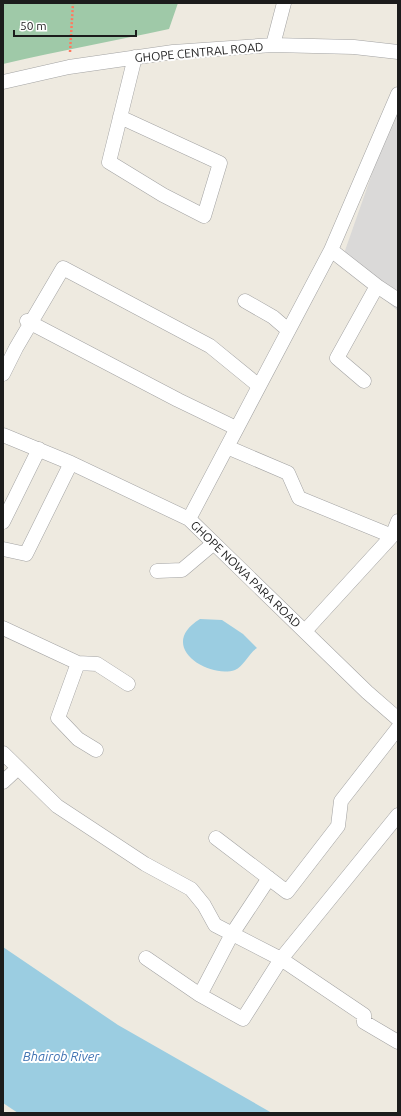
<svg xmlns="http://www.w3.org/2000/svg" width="401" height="1116" font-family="Ubuntu,sans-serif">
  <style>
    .residential { fill: #dad9d8 }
    .cemetery { fill: #9fc9a8 }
    .water { fill: #9bcde1 }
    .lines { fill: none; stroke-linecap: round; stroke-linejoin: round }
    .street-casing { stroke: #a3a3a3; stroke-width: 15 }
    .path { stroke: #ff7960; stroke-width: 2.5; stroke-dasharray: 2 2; stroke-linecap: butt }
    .street { stroke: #fff; stroke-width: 14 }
    .labels { text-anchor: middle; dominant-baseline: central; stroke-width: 4; stroke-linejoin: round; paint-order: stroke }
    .street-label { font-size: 12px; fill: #1c1c1c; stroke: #fff }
    .water-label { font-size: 13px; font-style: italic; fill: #4073b3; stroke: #fff }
  </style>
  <rect width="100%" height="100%" fill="#eeeae0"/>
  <path class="residential" d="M 398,91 L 398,311 L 341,262 L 374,168 Z"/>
  <path class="cemetery" d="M 3,3 L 178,3 L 169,29 C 113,41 58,51 3,64 Z"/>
  <path class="water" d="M 200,619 L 222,620 L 243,634 L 257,648 C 249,653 243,667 235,670 C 208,679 156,646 200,619 Z
    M 3,947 L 118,1025 L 272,1113 L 18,1113 L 3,1103 Z"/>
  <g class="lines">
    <defs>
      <path id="street" d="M 273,45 L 284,3
        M 3,82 L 69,67 L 173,52 L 273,45 L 354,47 L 398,52
        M 120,117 L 220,163 L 204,216 L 163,195 L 109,162 L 135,57
        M 331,250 L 377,286 L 398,300
        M 245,301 L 273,317 L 288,330
        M 27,321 L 178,400 L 236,428
        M 3,374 L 16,348 L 63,268 L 210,346 L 259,386
        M 364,381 L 337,358 L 377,286
        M 3,435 L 71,463 L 189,519 L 367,692 L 398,719
        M 227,447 L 288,473 L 299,498 L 392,536
        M 189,519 L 331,250 L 398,94
        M 3,522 L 39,449
        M 3,549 L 26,554 L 71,463
        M 157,571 L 182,570 L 214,543
        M 3,628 L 78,663 L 97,664 L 128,684
        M 305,631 L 392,536 L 398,521
        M 78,663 L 58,718 L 78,739 L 96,750
        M 3,753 L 57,806 L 145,864 L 191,889 L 204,905 L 215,925 L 281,959 L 398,815
        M 3,782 L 18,768
        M 216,838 L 287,892 L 338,826 L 341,801 L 398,728
        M 146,958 L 200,995 L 243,1019 L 281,959 L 364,1015 L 364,1022 L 398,1042
        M 200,995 L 232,934 L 269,878"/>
    </defs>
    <use href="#street" class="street-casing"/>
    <path class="path" d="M 70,52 L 73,3"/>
    <use href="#street" class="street"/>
  </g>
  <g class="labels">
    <g class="street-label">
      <text transform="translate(199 52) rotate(-5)">GHOPE CENTRAL ROAD</text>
      <text transform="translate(246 574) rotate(44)">GHOPE NOWA PARA ROAD</text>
    </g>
    <g class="water-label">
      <text x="61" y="1056">Bhairob River</text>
    </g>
  </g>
  <rect width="401" height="1116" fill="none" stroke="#1c1c1c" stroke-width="8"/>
  <path d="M14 30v6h122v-6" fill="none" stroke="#1c1c1c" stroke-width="2"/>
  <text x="20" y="30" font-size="12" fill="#1c1c1c" stroke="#ffffff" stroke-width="3" paint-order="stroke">50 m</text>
</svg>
